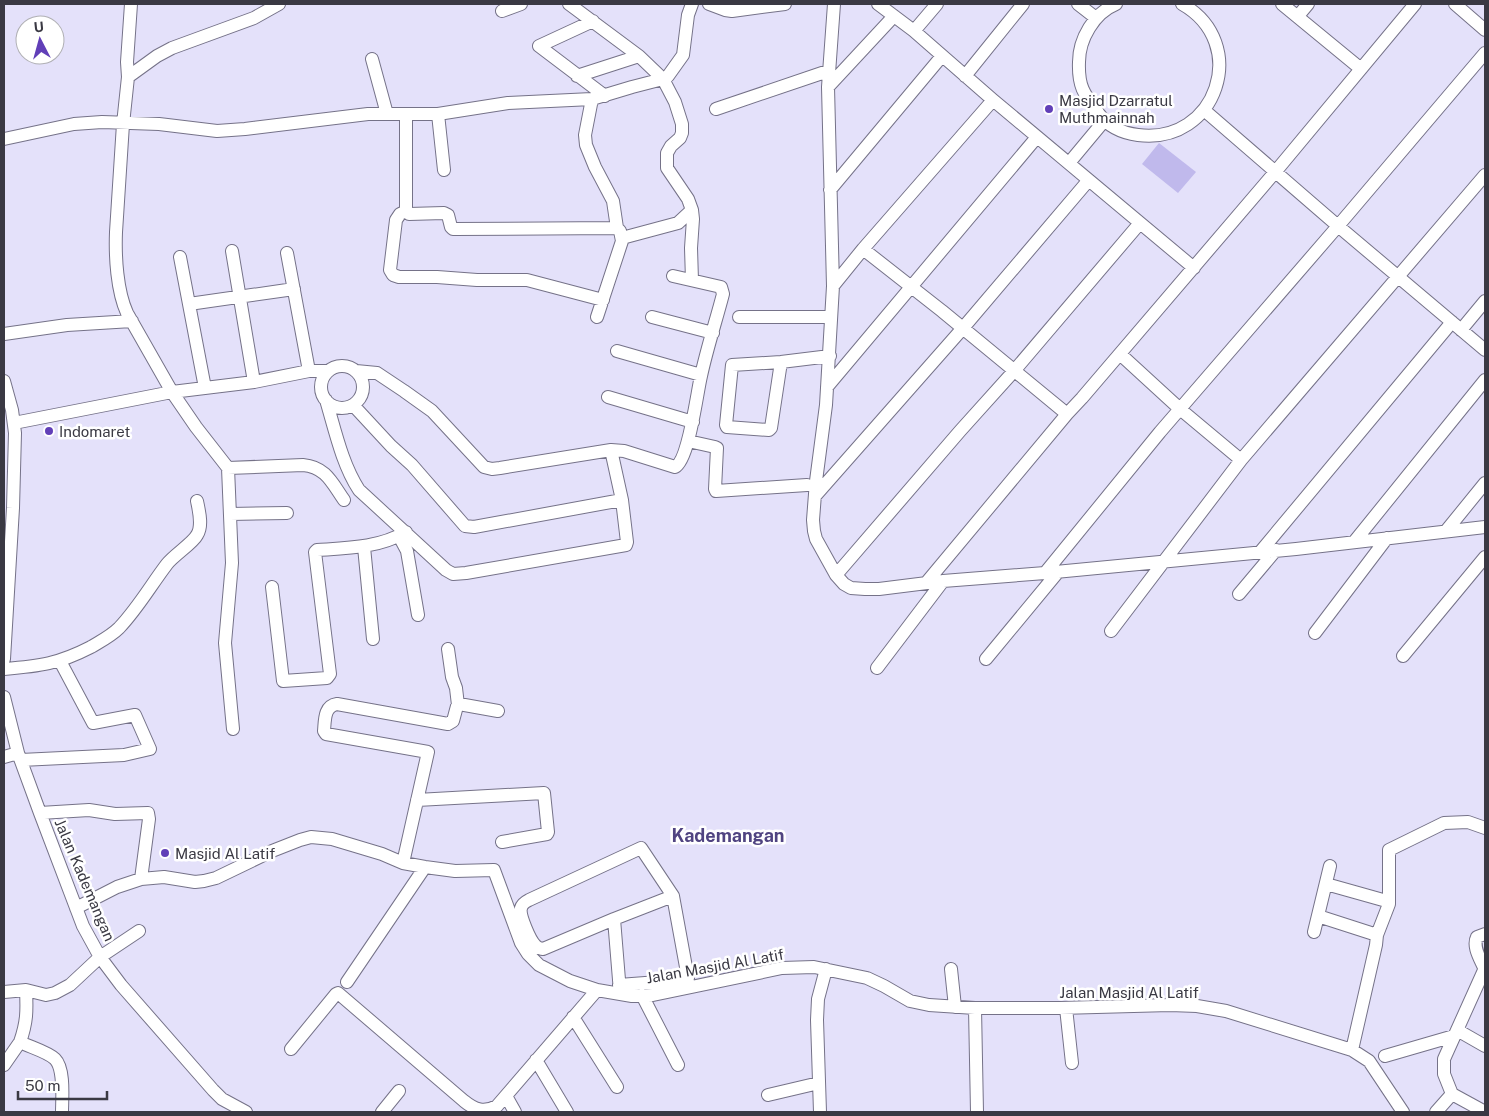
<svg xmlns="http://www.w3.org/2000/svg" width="1489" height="1116" font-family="'Public Sans',sans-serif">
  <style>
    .pitch { fill: #c0b9ec }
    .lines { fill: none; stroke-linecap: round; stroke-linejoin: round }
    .street-casing { stroke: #757288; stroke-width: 14 }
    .street { stroke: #fff; stroke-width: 12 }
    .poi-dot { fill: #613fb8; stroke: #fff; stroke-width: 2 }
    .labels { text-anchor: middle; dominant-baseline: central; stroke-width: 5; stroke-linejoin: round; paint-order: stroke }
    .poi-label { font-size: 15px; fill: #3a3943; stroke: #fff; text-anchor: start }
    .street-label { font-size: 15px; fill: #3a3943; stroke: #fff }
    .quarter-label { font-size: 18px; font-weight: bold; fill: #504481; stroke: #fff }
  </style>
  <rect width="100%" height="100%" fill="#e4e1fa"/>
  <path class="pitch" d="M 1159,143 L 1196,172 L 1178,193 L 1142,164 Z"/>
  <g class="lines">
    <defs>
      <path id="street" d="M 131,4 L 127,62 L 128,77 L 123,124 L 116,232 C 115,257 117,291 127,313 L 172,392 L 196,427 L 228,468 L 232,563 L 225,643 L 233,729
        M 569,4 L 639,56 L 663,79 L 675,102 L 682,124 L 682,133 L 680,138 L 671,146 L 667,153 L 667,168 L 688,199 L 692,210 L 693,219 L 691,248 L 692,280
        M 709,4 L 725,10 L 732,11 L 785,4
        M 878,4 L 914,31 L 993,100 L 1194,268
        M 1078,4 L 1096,18
        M 1116,4 C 1094,13 1079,39 1079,62 C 1078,87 1084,94 1099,114 C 1108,126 1122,133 1138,135 C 1217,145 1251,43 1182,4
        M 1282,4 L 1361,69
        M 1455,4 L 1485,30
        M 502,11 L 521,4
        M 1298,16 L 1308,4
        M 593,21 L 539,46 L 605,96
        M 914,31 L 937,4
        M 372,59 L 387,114
        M 577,76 L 639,56
        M 965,76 L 1023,4
        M 128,77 L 157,56 L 172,48 L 254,18 L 279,4
        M 828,87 L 894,16
        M 592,99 L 585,135 L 586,145 L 595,167 L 613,201 L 617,228 L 620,231 L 622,241 L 597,317
        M 716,109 L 828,71
        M 1204,110 L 1338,226 L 1485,350
        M 406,114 L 406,211 L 409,214 L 444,213 L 448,215 L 451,227 L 453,229 L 617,228
        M 438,114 L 444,170
        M 4,139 L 74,124 L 102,122 L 159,124 L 217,131 L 245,129 L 368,114 L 438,114 L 508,103 L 592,99 L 632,87 L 663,79 L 668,76 L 683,55 L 688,15 L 692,4
        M 1069,163 L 1104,121
        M 830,190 L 942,56
        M 406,211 L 400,214 L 396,220 L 390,270 L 393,275 L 399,277 L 437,277 L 477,280 L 527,280 L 603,300
        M 622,238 L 678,223 L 692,210
        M 863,249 L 993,100
        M 232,251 L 254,382
        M 287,253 L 309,371
        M 180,257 L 205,388
        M 833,286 L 828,87 L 834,4
        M 189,304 L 294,289
        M 652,317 L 713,333
        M 739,317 L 831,317
        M 1461,330 L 1485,301
        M 4,334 L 67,325 L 132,321
        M 617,351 L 701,375
        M 1120,354 L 1180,409 L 1241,460
        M 781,362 L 771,428 L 769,430 L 727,427 L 726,425 L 732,365 L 781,362 L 830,356
        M321 387a21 21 0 1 1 42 0a21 21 0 1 1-42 0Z
        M 356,371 L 377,373 L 404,391 L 432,411 L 484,467 L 492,469 L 500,468 L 611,450 L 624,451 L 675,467 C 689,460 697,392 701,376 C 707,348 716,321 723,294 L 721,287 L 673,276
        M 4,381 L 12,410 L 15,433 L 13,508 L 4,659
        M 827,387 L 1037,137
        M 608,397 L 693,422
        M 326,400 C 335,430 342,464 359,490 L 446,570 L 453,574 L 466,573 L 626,545 L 627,542 L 622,500 L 611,450
        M 353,405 L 391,446 L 412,465 L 465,526 L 474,527 L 622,500
        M 1067,414 L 942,311 L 863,249 L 833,286 L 826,405 L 816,481 L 813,520 L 814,531 L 816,539 L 836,575 L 844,584 L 851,588 L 865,589 L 879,589 L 943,581 L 1045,573 L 1296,549 L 1485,527
        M 14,423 L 172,392 L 254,382 L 309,371 L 327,371
        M 688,441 L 715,447 L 717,448 L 715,489 L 716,491 L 807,485
        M 228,468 L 303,465 C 326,467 332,483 344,500
        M 815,496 L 963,328 L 1088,181
        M 230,514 L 287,513
        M 1446,531 L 1485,483
        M 399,536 L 407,551 L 418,615
        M 1354,542 L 1485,380
        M 364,547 L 373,639
        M 1261,551 L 1452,322
        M 1045,573 L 1160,432 L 1338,226 L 1485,53
        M 836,575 L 960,431 L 1014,371 L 1140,223
        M 926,583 L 1067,414 L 1082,398 L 1276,171 L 1415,4
        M 272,587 L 283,681 L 327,678 L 330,674 L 315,552 L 317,550 C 348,548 378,548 406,532
        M 1239,594 L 1276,550
        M 1111,631 L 1241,460 L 1485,175
        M 1315,633 L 1387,538
        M 448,649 L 452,677 L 456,688 L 458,705
        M 1403,656 L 1485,557
        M 986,659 L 1058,572
        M 877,668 L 943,581
        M 4,669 C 40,666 58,664 91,647 C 101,641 111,636 119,628 C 138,608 151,585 167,564 C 174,555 193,543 197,535 C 203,526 199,511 197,501
        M 4,697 L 18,753 L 40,813 L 83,926 L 100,957 L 121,985 L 213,1090 L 222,1099 L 246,1112
        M 4,757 L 18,753
        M 21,760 L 124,755 L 150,749 L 135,715 L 93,723 L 60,661
        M 417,800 L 544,793 L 548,832 L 547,834 L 502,842
        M 40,813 L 89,810 L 115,814 L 148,813 L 149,819 L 141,879
        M 403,863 L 428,752 L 326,734 L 324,731 C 325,720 324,706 337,704 L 448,724 L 453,721 L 457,706 L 459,704 L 498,711
        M 1326,884 L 1383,900
        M 76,908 L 117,887 L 141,879 L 164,877 L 195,882 L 204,881 L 216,878 L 272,851 L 300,840 L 311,837 L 332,839 L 382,854 L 403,863 L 425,867 L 455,871 L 494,870 L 521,943 L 528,954 L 539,965 L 570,981 L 597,990 L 632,996 L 653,995 L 782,968 L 814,967 L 867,978 L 884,986 L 910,1001 L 929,1005 L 975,1008 L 1060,1008 L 1170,1005 L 1197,1006 L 1226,1011 L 1352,1050 L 1369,1061 L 1403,1112
        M 1318,916 L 1377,935
        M 614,919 L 620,992
        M 1314,932 L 1330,866
        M 951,969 L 955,1007
        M 1485,970 C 1481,960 1472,947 1477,937 L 1485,934
        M 347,982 L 425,867
        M 619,985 L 685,980 L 688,978 L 673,896 L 641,848 L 529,900 C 525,902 522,904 521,908 C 519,915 530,941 536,946 C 539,949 540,948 543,949 L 614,919 L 673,896
        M 26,990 C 27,1011 27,1022 20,1042 C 30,1047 48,1052 55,1059 C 65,1069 62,1099 62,1112
        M 4,992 L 26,990 L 46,995 L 55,993 L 70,985 L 100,957 L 139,931
        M 642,995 L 678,1065
        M 975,1008 L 977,1112
        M 1066,1008 L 1072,1063
        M 573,1017 L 617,1087
        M 1457,1030 L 1485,1046
        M 291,1049 L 336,994 L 338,993 L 464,1101 C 475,1110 484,1113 497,1106 L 597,990
        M 1352,1050 L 1376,945 L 1377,935 L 1389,904 L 1389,850 L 1444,823 L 1468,822 L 1485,828
        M 1385,1056 L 1454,1036
        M 536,1060 L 567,1112
        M 4,1065 L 20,1042
        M 1452,1094 L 1485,1112
        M 768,1095 L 819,1083
        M 506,1096 L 515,1112
        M 382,1112 L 399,1091
        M 820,1112 L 817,1020 L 818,999 L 826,969
        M 1436,1112 L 1452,1094 L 1444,1074 L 1444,1059 L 1485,968"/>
    </defs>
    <use href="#street" class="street-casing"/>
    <use href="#street" class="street"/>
  </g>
  <g class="poi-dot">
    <circle cx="1049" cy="109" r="5"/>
    <circle cx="49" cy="431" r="5"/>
    <circle cx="165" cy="853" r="5"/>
  </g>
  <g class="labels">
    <g class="poi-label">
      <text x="1059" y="100">Masjid Dzarratul<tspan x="1059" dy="17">Muthmainnah</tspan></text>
      <text x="59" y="431">Indomaret</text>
      <text x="175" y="853">Masjid Al Latif</text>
    </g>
    <g class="street-label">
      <text transform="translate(85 880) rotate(67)">Jalan Kademangan</text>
      <text transform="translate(715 966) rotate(-10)">Jalan Masjid Al Latif</text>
      <text x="1129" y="992">Jalan Masjid Al Latif</text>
    </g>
    <g class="quarter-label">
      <text x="728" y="835">Kademangan</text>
    </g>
  </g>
  <rect width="1489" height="1116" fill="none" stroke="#3a3943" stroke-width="10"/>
  <g transform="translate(40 40) rotate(354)"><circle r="24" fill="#ffffff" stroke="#b0b0b4"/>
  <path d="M0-4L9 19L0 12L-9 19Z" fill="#613fb8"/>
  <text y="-8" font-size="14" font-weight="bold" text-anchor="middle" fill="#3a3943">U</text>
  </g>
  <path d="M18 1091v8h89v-8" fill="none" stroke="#3a3943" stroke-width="2.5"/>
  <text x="25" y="1091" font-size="15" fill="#3a3943" stroke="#ffffff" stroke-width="4" paint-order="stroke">50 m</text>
</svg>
